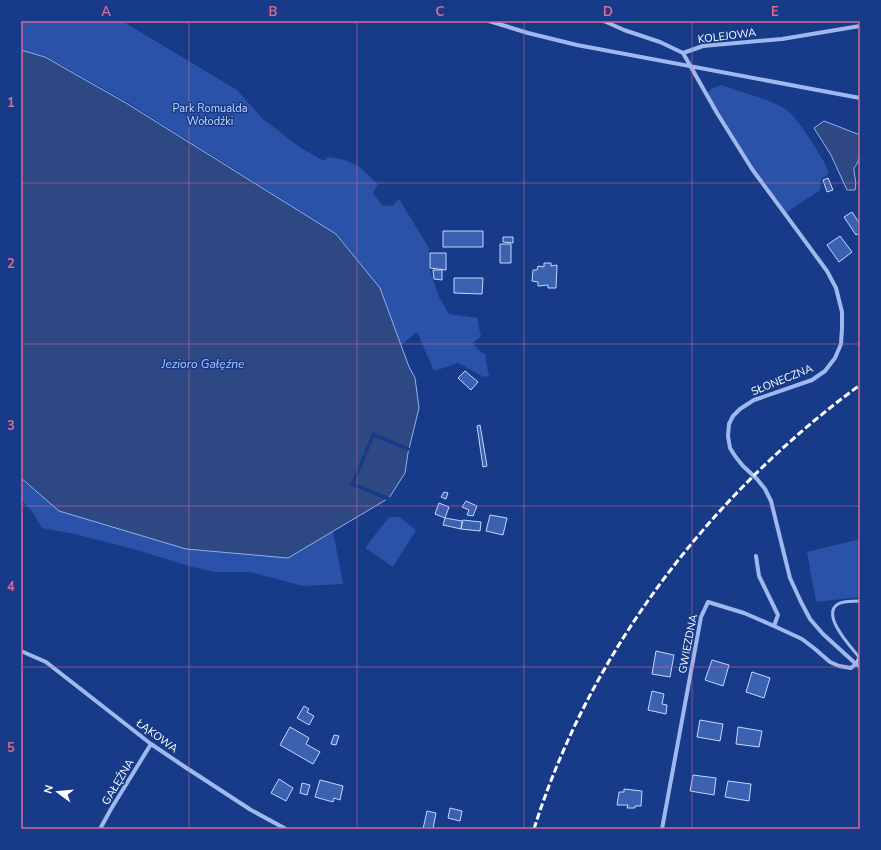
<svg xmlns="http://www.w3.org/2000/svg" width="881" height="850" font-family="'Nunito Sans',sans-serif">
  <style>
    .green { fill: #2a52a8 }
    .water { fill: #2e4883; stroke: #91b2f1 }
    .pier { fill: #173b89 }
    .building { fill: #3b62b1; stroke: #c5d7fa }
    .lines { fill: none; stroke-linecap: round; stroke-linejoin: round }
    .lane { stroke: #9fb9ee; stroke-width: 3 }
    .street { stroke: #9fb9ee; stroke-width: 4 }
    .rail { stroke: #fff; stroke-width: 3; stroke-dasharray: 7 3; stroke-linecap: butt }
    .grid { fill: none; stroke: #d76994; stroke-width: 1; stroke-opacity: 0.55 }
    .labels { text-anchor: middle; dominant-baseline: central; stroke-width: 3; stroke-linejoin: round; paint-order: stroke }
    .street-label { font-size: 11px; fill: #fff; stroke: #173b89 }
    .park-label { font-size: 11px; fill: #c5d7fa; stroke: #173b89 }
    .water-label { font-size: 12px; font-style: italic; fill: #abc4f5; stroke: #173b89 }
    .neatline { fill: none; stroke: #d76994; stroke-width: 1.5 }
    .grid-label { font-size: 13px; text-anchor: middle; font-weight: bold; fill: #d76994 }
  </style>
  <rect width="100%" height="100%" fill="#173b89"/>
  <path class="green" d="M 21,21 L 122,21 L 237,90 L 263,119 L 301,148 L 324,161 L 327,157 L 341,159 L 357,165 L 378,184 L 373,193 L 382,205 L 392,206 L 399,199 L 429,248 L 429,267 L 439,297 L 449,314 L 478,318 L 478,324 L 481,336 L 473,343 L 478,350 L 485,354 L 489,376 L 484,377 L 458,363 L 434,371 L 417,332 L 401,345 L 380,288 L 337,234 L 127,102 L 45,56 L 21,50 Z
    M 721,85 C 742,93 764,97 784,108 C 795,114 817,149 824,162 C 826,165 827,169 829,173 L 821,179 L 820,190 L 786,213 L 752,168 L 707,93 L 713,88 Z
    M 21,479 L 59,511 L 186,549 L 288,558 L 333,531 L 343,584 L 303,586 L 250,572 L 216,572 L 196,568 L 137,550 L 75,534 L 42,528 L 31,510 L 21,500 Z
    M 389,517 L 399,517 L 416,530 L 393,567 L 365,548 Z
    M 860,539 L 860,597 L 816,602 L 807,552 Z"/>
  <path class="water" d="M 21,50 L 45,57 L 126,103 L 336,234 L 380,288 L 409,367 L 415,378 L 419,408 L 408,453 L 405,473 L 389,498 L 288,558 L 186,549 L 59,511 L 21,478 Z
    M 824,121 L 860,135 C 860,146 862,159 854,168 C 854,177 857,181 855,190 L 847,190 L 831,155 L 814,128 Z"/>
  <path class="pier" d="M 373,432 L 410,448 L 409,451 L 374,437 L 355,483 L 391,498 L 389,501 L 350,485 Z"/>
  <path class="building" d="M 828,178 L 833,190 L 827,192 L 823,180 Z
    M 852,212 L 860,224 L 860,233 L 856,235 L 844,217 Z
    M 443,231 L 483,231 L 483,247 L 443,247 Z
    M 840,236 L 852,252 L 839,262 L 827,245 Z
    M 503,237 L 513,237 L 513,243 L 503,242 Z
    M 500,244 L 511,244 L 511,263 L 500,263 Z
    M 430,253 L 446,253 L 446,270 L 430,268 Z
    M 544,263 L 551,263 L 551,266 L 557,265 L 556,288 L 548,288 L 548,285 L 538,286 L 538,282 L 532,281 L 533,270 L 537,270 L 538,266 L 544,267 Z
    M 433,270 L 442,270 L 442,280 L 434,279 Z
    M 454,278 L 483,278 L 482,294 L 454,293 Z
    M 465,371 L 478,382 L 471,390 L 458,378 Z
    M 480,425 L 487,466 L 483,467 L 477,426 Z
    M 444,492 L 448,493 L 446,499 L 441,497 Z
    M 466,501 L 477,506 L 473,516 L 467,515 L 469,510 L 462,507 Z
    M 439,503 L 449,507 L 445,518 L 435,514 Z
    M 490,515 L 507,518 L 503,535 L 486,531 Z
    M 445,518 L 462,521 L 461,529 L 443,525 Z
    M 463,520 L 481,522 L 480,531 L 461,529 Z
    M 656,651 L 674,655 L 670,677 L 652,674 Z
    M 712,660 L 729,665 L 723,686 L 705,680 Z
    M 752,672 L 770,678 L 764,698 L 746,692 Z
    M 652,691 L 664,694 L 662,704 L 667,705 L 666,714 L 648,710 Z
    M 304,706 L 309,709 L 307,712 L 314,716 L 309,725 L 297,718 Z
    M 700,720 L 723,724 L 720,741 L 697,737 Z
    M 290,727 L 309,738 L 306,744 L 320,752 L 313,764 L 280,745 Z
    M 738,727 L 762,731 L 759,747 L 736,744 Z
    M 334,735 L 339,736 L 336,745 L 331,744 Z
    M 693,775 L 716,778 L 714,795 L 690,791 Z
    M 279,779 L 293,788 L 286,801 L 271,793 Z
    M 320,780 L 343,786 L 340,800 L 334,798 L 333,802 L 315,797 Z
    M 728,781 L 751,784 L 749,801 L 725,797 Z
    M 302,783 L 310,785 L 307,795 L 300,793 Z
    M 624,789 L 642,791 L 641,806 L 635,806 L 635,808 L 627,808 L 628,805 L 617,805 L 619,792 L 624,792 Z
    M 450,808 L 462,811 L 460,821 L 448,818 Z
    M 427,811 L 436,813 L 433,829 L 423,829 Z"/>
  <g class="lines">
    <path class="lane" d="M 856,664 L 859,657 C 852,648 820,615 838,604 C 843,601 855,601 860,601"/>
    <path class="street" d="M 489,21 L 528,33 L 577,45 L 860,98
      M 604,21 L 624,30 L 660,42 L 683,53
      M 683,53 L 717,113 L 752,169 L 827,271 L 836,288 L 842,312 L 842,328 L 841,344 L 835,358 L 825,371 L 812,380 L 754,400 L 740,409 L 733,416 L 729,424 L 728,436 L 730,448 L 735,456 L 743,466 L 757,479 L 765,489 L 771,501 L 790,578 L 801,602 L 810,619 L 823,634 L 856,664 L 860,667
      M 683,53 L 703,46 L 782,39 L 860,26
      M 756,556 L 759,576 L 778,615 L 774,626
      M 21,651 L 46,662 L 151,744 L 182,765 L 251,810 L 286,829
      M 100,829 L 111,809 L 151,744
      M 662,829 L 701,617 L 708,602 L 744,613 L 774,626 L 802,639 L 815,649 L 830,662 L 839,666 L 851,668 L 856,664"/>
    <path class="rail" d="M 534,829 C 590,651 711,494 860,385"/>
  </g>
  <path class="grid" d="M 189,21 L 189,829M 357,21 L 357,829M 524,21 L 524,829M 692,21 L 692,829M 21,183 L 860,183M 21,344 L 860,344M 21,506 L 860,506M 21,667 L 860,667"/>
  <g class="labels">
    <g class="street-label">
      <text transform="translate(727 36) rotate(-7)">KOLEJOWA</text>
      <text transform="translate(782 380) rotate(-22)">SŁONECZNA</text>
      <text transform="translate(688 644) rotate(-79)">GWIEZDNA</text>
      <text transform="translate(157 736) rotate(36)">ŁĄKOWA</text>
      <text transform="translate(118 782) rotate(-59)">GAŁĘŹNA</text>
    </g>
    <g class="park-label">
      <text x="210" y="108">Park Romualda<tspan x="210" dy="13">Wołodźki</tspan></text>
    </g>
    <g class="water-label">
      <text x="203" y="364">Jezioro Gałęźne</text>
    </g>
  </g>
  <rect width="881" height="850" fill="none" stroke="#173b89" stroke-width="44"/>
  <g transform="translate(58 792) rotate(286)" stroke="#173b89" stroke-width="3" paint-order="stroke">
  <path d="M0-3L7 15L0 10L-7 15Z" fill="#ffffff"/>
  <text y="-6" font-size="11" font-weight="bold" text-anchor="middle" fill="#ffffff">N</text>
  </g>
  <rect x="22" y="22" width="837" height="806" class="neatline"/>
  <g class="grid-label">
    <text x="106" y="16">A</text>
    <text x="273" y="16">B</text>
    <text x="440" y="16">C</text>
    <text x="608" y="16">D</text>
    <text x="775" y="16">E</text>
    <text x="11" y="107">1</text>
    <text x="11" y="268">2</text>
    <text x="11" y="430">3</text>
    <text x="11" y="591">4</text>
    <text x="11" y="752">5</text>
  </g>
</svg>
